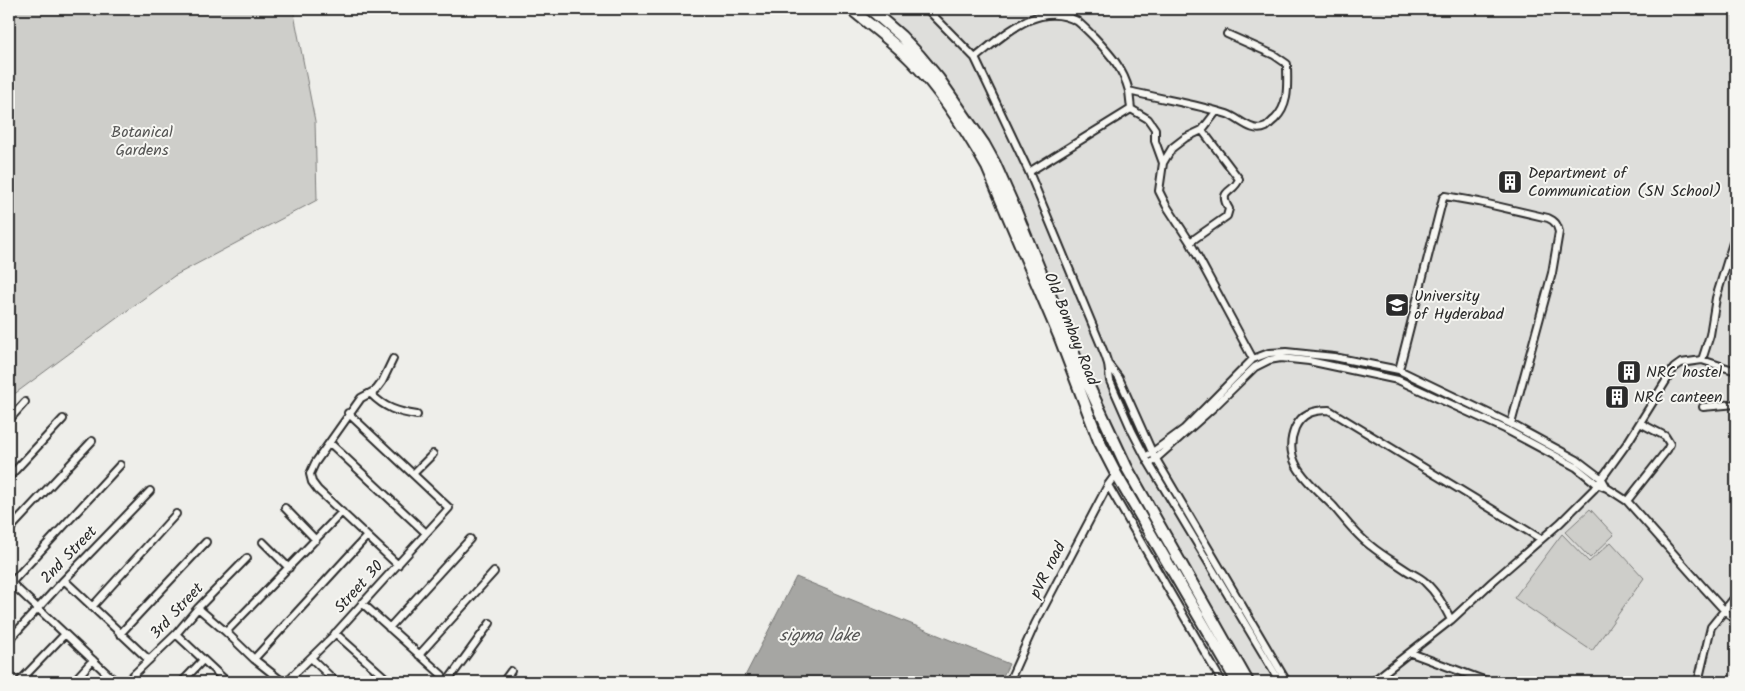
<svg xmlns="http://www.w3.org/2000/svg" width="1745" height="691" font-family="Kalam,sans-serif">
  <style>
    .built { fill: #dededb }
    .green { fill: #cececa; stroke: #7c7c7a }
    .water { fill: #a6a6a3; stroke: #757573 }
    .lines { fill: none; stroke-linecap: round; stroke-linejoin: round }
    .street-casing { stroke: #2b2b2b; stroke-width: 10 }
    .primary-casing { stroke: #2b2b2b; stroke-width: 14 }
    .street { stroke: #f6f6f2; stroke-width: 6 }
    .primary { stroke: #f6f6f2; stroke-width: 10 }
    .labels { text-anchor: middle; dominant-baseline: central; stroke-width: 4; stroke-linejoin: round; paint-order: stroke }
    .park-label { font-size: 16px; fill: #545453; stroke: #f6f6f2 }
    .poi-label { font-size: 16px; fill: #2b2b2b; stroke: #f6f6f2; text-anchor: start }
    .street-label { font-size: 16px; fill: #2b2b2b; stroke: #f6f6f2 }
    .water-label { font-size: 18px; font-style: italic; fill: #565655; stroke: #f6f6f2 }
  </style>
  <rect width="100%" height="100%" fill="#eeeeea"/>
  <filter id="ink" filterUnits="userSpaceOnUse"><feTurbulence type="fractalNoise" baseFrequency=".02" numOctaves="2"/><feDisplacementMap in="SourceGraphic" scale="10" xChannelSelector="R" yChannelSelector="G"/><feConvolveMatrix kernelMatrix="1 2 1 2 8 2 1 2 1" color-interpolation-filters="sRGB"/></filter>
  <g filter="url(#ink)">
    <path class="built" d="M 877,9 L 1736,9 L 1736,682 L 1254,682 L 1121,446 L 995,164 L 901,36 Z"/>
    <path class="green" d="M 9,9 L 293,9 L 315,121 L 317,200 L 174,276 L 9,398 Z
      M 1590,509 L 1614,535 L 1590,558 L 1565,532 Z
      M 1562,534 L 1589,562 L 1611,542 L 1644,578 L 1592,651 L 1514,598 Z"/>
    <path class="water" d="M 796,577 L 1009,664 L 1000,682 L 742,682 Z"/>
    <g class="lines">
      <defs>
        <path id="street" d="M 927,9 L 975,58 L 1029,172 L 1105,355 L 1108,364 L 1110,381 L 1132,431 L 1147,460 L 1280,682
          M 975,58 C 1004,35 1039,0 1077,21 C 1083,26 1089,32 1094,37 C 1110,54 1123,68 1129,91 C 1161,99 1196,104 1227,114 C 1239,118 1252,134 1266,127 C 1269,125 1272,121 1275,119 C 1290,104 1287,84 1287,64 L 1274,55 L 1227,34
          M 1129,91 L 1131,109 L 1148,119 L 1155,129 L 1155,141 L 1163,163
          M 1216,112 L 1202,130 L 1185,138 L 1172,148 L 1163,163 L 1159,191 L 1166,205 L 1190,242 L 1253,359
          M 1029,172 L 1131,109
          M 1190,242 L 1227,216 L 1229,209 C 1217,189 1234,194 1239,179 L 1202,130
          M 393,359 L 382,382 L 376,390 L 361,398 L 315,463 L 310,474 L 312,482 L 318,490 L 398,565
          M 1702,360 L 1736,371
          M 1109,365 L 1119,378 L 1153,454 L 1287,682
          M 1399,370 L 1443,198 L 1445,196 L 1479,202 L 1548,218 C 1555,221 1557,224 1559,232 L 1552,273 L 1511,424
          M 371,394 C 385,408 397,412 417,415
          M 1703,407 L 1736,404
          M 9,420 L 25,402
          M 330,443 L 426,533
          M 1146,457 L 1184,429 L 1253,359 L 1269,353 L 1286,352 L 1334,357 L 1399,370 L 1511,424 L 1577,460 L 1602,479 L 1607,488 L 1597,484 L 1576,467 L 1505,429 L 1398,380 L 1309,361 L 1281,358 L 1269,360 L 1255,367 L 1214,407 L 1150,464
          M 413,474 L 433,454
          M 9,477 L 63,419
          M 1108,485 L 1222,682
          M 1607,488 L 1627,501 L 1704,588 L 1724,610 L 1736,620
          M 1627,501 L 1667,450 L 1670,444 L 1665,436 L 1640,423
          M 285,508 L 316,540
          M 9,530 L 92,441
          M 263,542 L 289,568
          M 64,580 L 149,660
          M 9,581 L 116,682
          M 11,583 L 120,465
          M 362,603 L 442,675
          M 92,607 L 176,514
          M 198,608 L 226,632
          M 1451,620 C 1444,606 1437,593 1425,582 C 1420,577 1412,574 1406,570 C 1394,562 1382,555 1371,546 C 1356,535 1346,521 1334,507 C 1313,485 1280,464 1295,428 C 1302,413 1313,410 1329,410 L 1541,539
          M 389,628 L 470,539
          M 335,633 L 390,682
          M 120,634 L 206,542
          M 176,634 L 227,682
          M 9,640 L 64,580 L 150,491
          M 1411,653 L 1489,682
          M 419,655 L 494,572
          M 311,658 L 336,682
          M 254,659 L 367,536
          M 19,682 L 65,634
          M 73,682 L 93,660
          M 126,682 L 176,634 L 198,608 L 247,558
          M 182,682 L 203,660
          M 283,682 L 254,659 L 226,632 L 342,512
          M 286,682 L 332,637 L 449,508 L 348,413
          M 447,682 L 490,623
          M 503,682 L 511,671
          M 1009,682 L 1035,624 L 1108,485 L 1116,474
          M 1372,682 L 1451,620 L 1493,581 L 1560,523 L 1594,489 L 1628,442 L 1674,368 L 1681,363 L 1702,360 L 1710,335 L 1716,298 L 1736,233
          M 1698,682 L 1711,627 L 1736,596"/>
        <path id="primary" d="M 851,9 C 871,26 894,42 912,61 C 942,92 966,130 987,167 L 1059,336 L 1099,441 L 1116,474 L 1237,682
          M 870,9 L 901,36 L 919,55 L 939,79 L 984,144 L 995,164 L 1015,209 L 1077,361 L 1127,468 L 1248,682"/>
      </defs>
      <use href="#street" class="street-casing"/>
      <use href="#primary" class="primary-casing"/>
      <use href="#street" class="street"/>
      <use href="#primary" class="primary"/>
    </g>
  </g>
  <defs>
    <symbol id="building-square" viewBox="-11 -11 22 22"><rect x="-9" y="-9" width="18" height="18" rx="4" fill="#2b2b2b" stroke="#f6f6f2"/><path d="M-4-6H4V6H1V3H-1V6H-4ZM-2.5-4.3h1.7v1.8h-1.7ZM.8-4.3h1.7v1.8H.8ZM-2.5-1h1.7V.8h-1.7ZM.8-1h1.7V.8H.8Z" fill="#fff"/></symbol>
    <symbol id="university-square" viewBox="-11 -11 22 22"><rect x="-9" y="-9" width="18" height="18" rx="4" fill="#2b2b2b" stroke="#f6f6f2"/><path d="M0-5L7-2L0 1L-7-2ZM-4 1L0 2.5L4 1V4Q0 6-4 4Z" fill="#fff"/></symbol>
  </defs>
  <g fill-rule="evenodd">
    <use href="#building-square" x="1496" y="168" width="28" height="28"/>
    <use href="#university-square" x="1383" y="291" width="28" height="28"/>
    <use href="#building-square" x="1615" y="358" width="28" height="28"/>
    <use href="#building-square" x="1603" y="383" width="28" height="28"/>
  </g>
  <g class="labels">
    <g class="park-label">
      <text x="142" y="132">Botanical<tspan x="142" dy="18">Gardens</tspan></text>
    </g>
    <g class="poi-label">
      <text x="1528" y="173">Department of<tspan x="1528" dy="18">Communication (SN School)</tspan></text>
      <text x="1414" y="296">University<tspan x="1414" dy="18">of Hyderabad</tspan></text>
      <text x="1646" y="372">NRC hostel</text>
      <text x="1634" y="397">NRC canteen</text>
    </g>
    <g class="street-label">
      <text transform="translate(1071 329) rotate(68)">Old Bombay Road</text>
      <text transform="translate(69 555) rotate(-46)">2nd Street</text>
      <text transform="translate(1048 570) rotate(-63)">pVR road</text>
      <text transform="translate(359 587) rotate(-48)">Street 30</text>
      <text transform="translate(177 611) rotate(-47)">3rd Street</text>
    </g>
    <g class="water-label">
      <text x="819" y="636">sigma lake</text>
    </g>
  </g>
  <rect width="1745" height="691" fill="none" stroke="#f6f6f2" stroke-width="30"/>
  <rect x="15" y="15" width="1715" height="661" fill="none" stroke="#2b2b2b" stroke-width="2" filter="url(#ink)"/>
</svg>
